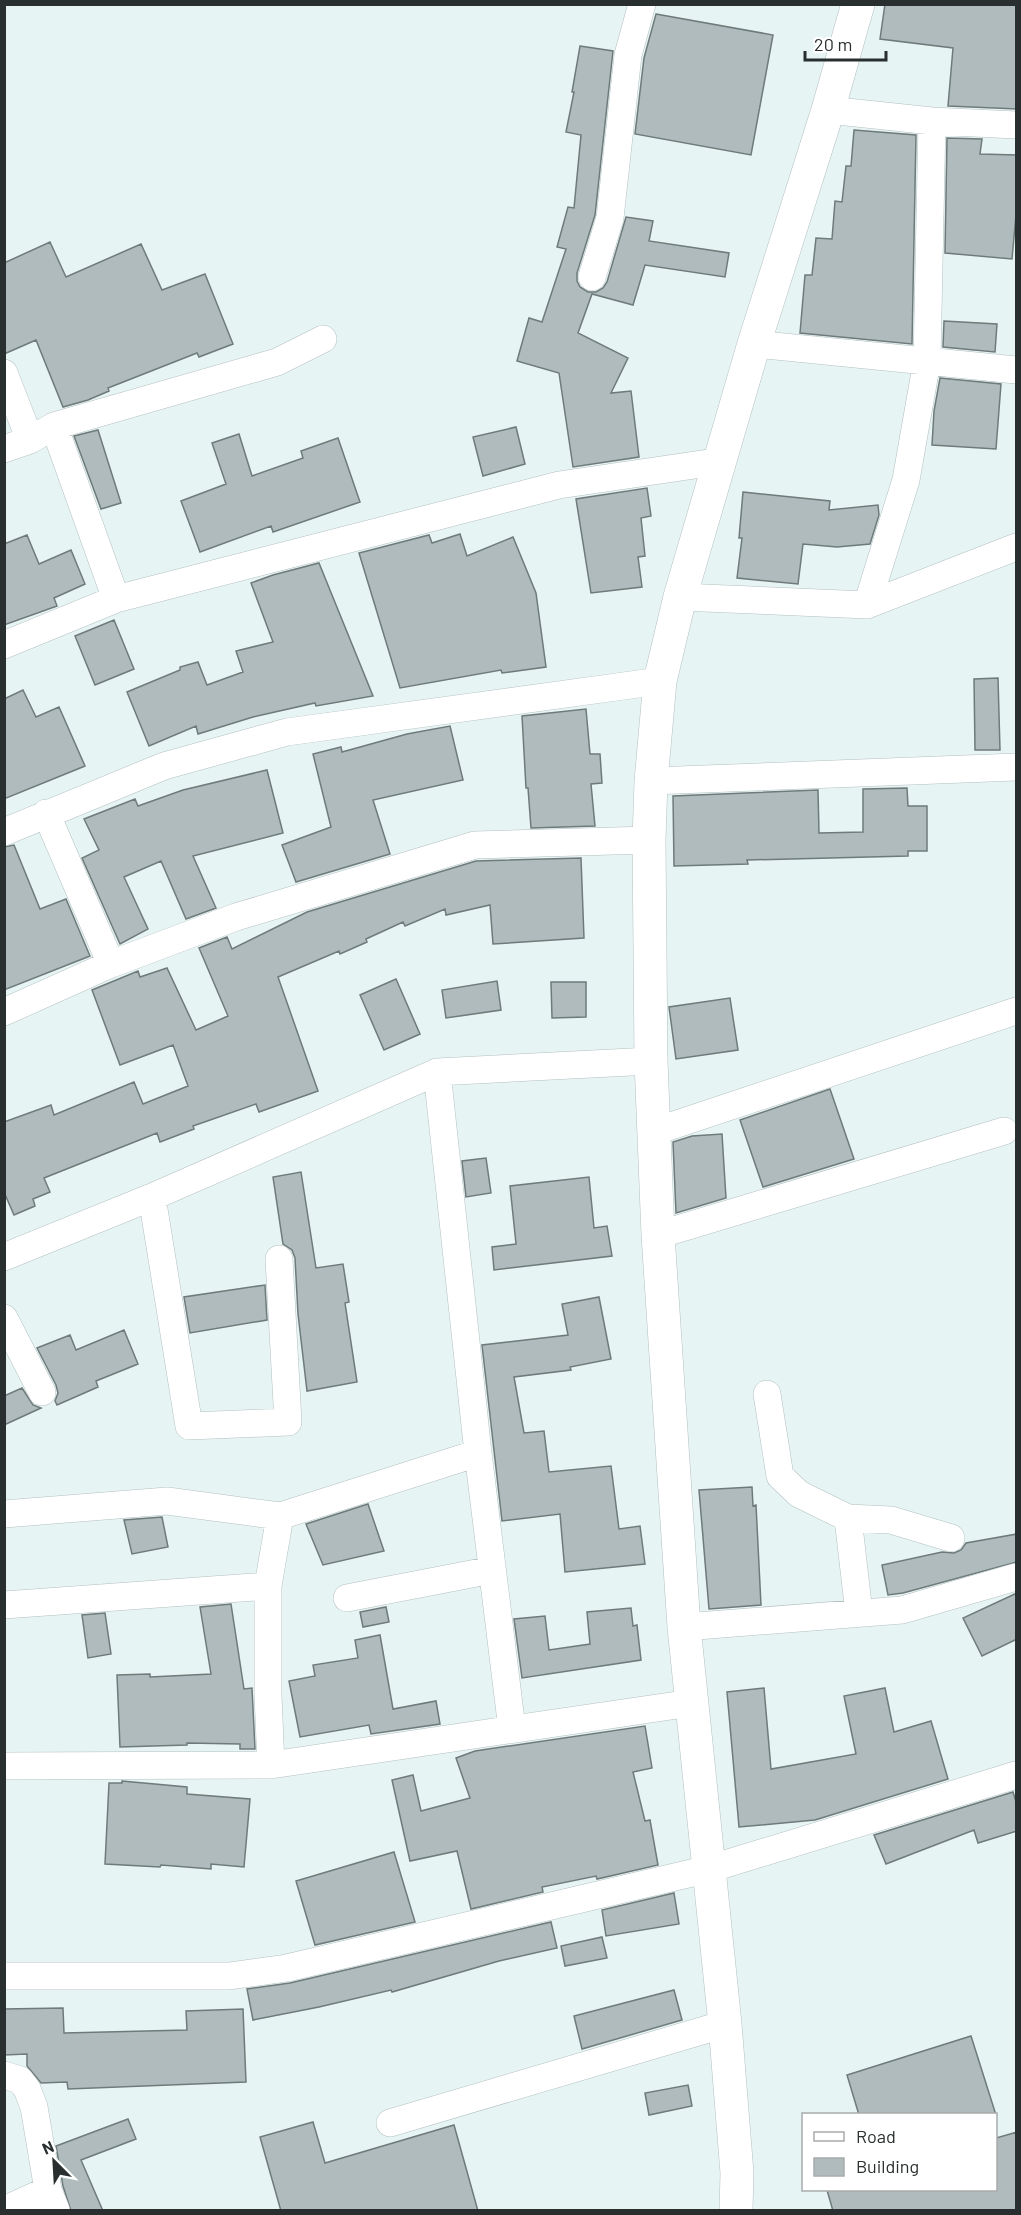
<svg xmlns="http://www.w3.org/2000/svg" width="1021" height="2215" font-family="Barlow,sans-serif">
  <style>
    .building { fill: #afbbbc; stroke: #6f7b7b; stroke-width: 1.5 }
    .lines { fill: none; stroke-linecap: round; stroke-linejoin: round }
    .street-casing { stroke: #b4c0c1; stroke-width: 28 }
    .secondary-casing { stroke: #b4c0c1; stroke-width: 34 }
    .street { stroke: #fff; stroke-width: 27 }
    .secondary { stroke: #fff; stroke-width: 33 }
  </style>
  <rect width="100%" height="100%" fill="#e7f4f4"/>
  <path class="building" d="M 885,4 L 1017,4 L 1017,109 L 948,106 L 953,48 L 880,39 Z
    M 656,14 L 773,35 L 751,155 L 635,134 L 644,58 Z
    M 580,46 L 613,51 L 595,215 L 577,273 L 577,281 L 580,287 L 588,292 L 596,292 L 603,288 L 607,282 L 626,217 L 653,221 L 649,241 L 729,253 L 725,277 L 645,265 L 633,305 L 592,294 L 578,333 L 628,358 L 611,393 L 631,391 L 639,457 L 573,467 L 559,373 L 517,361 L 529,318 L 542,322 L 566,249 L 557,247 L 568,207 L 574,208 L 581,135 L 566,132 L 574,92 L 572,92 Z
    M 854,130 L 916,135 L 912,344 L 800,333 L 805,275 L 812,275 L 816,238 L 832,239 L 835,201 L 842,202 L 846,166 L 851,166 Z
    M 947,138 L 982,139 L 980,154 L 1017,155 L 1017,204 L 1012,259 L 945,253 Z
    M 50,242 L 66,277 L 141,244 L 162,290 L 205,274 L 233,344 L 199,357 L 197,353 L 108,388 L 109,391 L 88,400 L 63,407 L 36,340 L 4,354 L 4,263 Z
    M 944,321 L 997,324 L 995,352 L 943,347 Z
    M 940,378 L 1001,384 L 996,449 L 932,445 L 934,411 Z
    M 516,427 L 525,464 L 483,476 L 473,437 Z
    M 98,430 L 121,503 L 101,509 L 74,436 Z
    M 239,434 L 252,476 L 303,458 L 301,451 L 338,438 L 360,502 L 273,532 L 271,526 L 200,552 L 181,501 L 226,484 L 212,443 Z
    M 647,488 L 651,516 L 641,518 L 645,556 L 638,557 L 642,587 L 591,593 L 576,499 Z
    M 743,492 L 830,501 L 829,510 L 878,505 L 879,515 L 870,544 L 837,547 L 803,544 L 798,584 L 737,578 L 742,538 L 739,538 Z
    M 460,534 L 467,556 L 513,537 L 536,593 L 546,667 L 502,673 L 501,670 L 400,688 L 359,553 L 429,535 L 432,543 Z
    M 27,535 L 39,564 L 71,550 L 85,584 L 54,598 L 57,606 L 4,625 L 4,544 Z
    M 319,563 L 373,696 L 316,706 L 315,703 L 253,717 L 198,734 L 196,726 L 149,746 L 127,692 L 180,670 L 180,667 L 198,662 L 207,685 L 243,672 L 236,651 L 273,642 L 251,583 L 273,575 Z
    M 114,620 L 134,669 L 95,685 L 75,636 Z
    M 998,678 L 1000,750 L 975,750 L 974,679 Z
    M 23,690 L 36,717 L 59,707 L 85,766 L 4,799 L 4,699 Z
    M 586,709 L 590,754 L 600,754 L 602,783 L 591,784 L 595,826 L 531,828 L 528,788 L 526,788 L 522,716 Z
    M 450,726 L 463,780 L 373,800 L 390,854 L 296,882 L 282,845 L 331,827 L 313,754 L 341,747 L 342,752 L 407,734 Z
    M 267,770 L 283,833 L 193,856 L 216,908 L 186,919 L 161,861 L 124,877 L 148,929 L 120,944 L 82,858 L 99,850 L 84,819 L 135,799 L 138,806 L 183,790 Z
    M 907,788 L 908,806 L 927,806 L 927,851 L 908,851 L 908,856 L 747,860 L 748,864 L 674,866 L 673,796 L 818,790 L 819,833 L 863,832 L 863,789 Z
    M 14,845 L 40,909 L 66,899 L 90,956 L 4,990 L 4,847 Z
    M 581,858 L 584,938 L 493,944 L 490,905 L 446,915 L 445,909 L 405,926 L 403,922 L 366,939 L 367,942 L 340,954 L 339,951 L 278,977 L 318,1091 L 259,1112 L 256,1104 L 193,1126 L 194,1129 L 160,1142 L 157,1133 L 44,1178 L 50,1192 L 33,1199 L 35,1206 L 14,1215 L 4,1192 L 4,1122 L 51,1105 L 54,1115 L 134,1082 L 143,1104 L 188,1086 L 173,1045 L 120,1065 L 92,990 L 138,971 L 140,977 L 167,968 L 196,1030 L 228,1016 L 199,948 L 227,937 L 232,949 L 307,912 L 476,861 Z
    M 396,979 L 420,1034 L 384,1050 L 360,995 Z
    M 497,981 L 501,1010 L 446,1018 L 442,990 Z
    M 551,982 L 586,982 L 586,1017 L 552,1018 Z
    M 730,998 L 738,1050 L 676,1059 L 669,1007 Z
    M 830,1089 L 854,1159 L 763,1187 L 740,1120 Z
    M 722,1134 L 726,1198 L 676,1213 L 673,1142 L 692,1136 Z
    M 486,1158 L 491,1193 L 466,1197 L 462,1161 Z
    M 301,1172 L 316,1268 L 343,1264 L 349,1302 L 345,1303 L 357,1382 L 307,1391 L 298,1314 L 295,1258 L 292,1250 L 283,1244 L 273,1177 Z
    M 589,1177 L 594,1228 L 607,1226 L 612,1256 L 494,1270 L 492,1247 L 516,1244 L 510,1186 Z
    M 265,1285 L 267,1320 L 190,1333 L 184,1297 Z
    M 599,1297 L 611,1359 L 570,1367 L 571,1370 L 514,1377 L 524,1433 L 544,1431 L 549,1472 L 611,1466 L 619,1529 L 640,1526 L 645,1564 L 565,1572 L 560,1514 L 502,1521 L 482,1345 L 568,1335 L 562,1304 Z
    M 124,1330 L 138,1364 L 96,1381 L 98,1387 L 57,1405 L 55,1401 L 58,1393 L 56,1385 L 37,1348 L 70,1335 L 76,1350 Z
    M 22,1388 L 33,1405 L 41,1408 L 4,1425 L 4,1396 Z
    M 752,1487 L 753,1506 L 756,1505 L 761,1605 L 709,1609 L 699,1490 Z
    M 368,1504 L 384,1551 L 323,1565 L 306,1524 Z
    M 162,1517 L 168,1547 L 132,1554 L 124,1520 Z
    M 1017,1534 L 1017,1562 L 903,1593 L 888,1595 L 882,1565 L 942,1552 L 954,1553 L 961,1550 L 966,1543 Z
    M 1017,1593 L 1017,1639 L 982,1656 L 963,1618 Z
    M 231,1604 L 244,1689 L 252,1688 L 255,1749 L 240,1749 L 240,1744 L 187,1743 L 187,1745 L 120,1747 L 117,1675 L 150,1674 L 150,1677 L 211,1674 L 200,1607 Z
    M 386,1607 L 389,1622 L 363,1627 L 360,1612 Z
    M 631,1608 L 633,1626 L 637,1625 L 641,1660 L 522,1678 L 514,1619 L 545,1616 L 549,1650 L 590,1644 L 587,1612 Z
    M 105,1613 L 111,1654 L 88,1658 L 82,1615 Z
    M 380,1635 L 393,1709 L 436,1701 L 440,1724 L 371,1734 L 369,1725 L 300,1737 L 289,1681 L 315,1676 L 313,1665 L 358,1658 L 355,1640 Z
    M 764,1688 L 771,1769 L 856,1754 L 844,1696 L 885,1688 L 894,1732 L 931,1721 L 948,1779 L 815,1820 L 739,1827 L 727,1692 Z
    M 645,1726 L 652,1768 L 633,1772 L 645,1821 L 650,1820 L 658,1865 L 597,1879 L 596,1876 L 542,1887 L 543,1892 L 471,1909 L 457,1851 L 410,1861 L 392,1780 L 413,1775 L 421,1811 L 470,1798 L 456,1758 L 475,1751 Z
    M 122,1781 L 187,1787 L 187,1794 L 250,1799 L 244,1867 L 211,1864 L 211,1869 L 161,1865 L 160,1867 L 105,1864 L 109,1783 L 122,1783 Z
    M 1013,1792 L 1017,1805 L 1017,1831 L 978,1843 L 974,1830 L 886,1864 L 874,1835 Z
    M 394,1852 L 415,1922 L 315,1945 L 296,1881 Z
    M 674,1893 L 679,1924 L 606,1936 L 602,1910 Z
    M 551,1922 L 557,1948 L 499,1961 L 392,1992 L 391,1990 L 319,2007 L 253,2020 L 247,1989 L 290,1983 Z
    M 602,1937 L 607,1958 L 565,1966 L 561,1946 Z
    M 674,1990 L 682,2020 L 582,2049 L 574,2016 Z
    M 63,2008 L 64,2033 L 187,2030 L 186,2011 L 243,2009 L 246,2082 L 68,2089 L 67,2082 L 41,2083 L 27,2066 L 27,2054 L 4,2055 L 4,2009 Z
    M 971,2036 L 996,2115 L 859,2115 L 847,2075 Z
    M 688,2085 L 692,2106 L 649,2115 L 645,2093 Z
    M 128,2119 L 136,2139 L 81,2160 L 103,2211 L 71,2211 L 63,2186 L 56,2146 Z
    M 313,2122 L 325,2163 L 454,2125 L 478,2211 L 281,2211 L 260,2137 Z
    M 1017,2132 L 1017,2211 L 833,2211 L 827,2190 L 996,2190 L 996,2138 Z"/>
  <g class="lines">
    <defs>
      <path id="street" d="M 828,110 L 932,121 L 1016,125
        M 592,277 L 610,218 L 628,55 L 642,4
        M 754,344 L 1016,370
        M 4,373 L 30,440
        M 54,426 L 116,599
        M 4,449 L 30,440 L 54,426 L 277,362 L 323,339
        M 680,597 L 867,605 L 1016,547
        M 867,605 L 906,480 L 927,361 L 932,121
        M 4,645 L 116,599 L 559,485 L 722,461
        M 651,781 L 1016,767
        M 46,813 L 111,964
        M 4,832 L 164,766 L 287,732 L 660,681
        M 4,1012 L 111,964 L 236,917 L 475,845 L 649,840
        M 437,1072 L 478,1453 L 512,1729
        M 653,1132 L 1016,1011
        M 152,1197 L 189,1426 L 288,1422 L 279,1259
        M 658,1235 L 1004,1131
        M 4,1257 L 152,1197 L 437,1072 L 651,1061
        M 4,1318 L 42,1392
        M 767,1394 L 780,1476 L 799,1494 L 848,1518 L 891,1520 L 951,1538
        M 4,1514 L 167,1501 L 280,1516 L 478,1453
        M 848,1518 L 859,1613
        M 347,1598 L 492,1570
        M 4,1605 L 268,1586
        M 684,1627 L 902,1610 L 1016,1577
        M 271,1765 L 268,1695 L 268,1586 L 280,1516
        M 4,1766 L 271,1765 L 691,1703
        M 4,1976 L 229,1976 L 287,1968 L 709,1869 L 1016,1775
        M 4,2075 L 20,2080 L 27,2089 L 34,2107 L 48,2190 L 56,2210
        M 390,2123 L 725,2024
        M 4,2210 L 48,2190"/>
      <path id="secondary" d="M 736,2210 L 737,2173 L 725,2024 L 684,1627 L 658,1235 L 651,1061 L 649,840 L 651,781 L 660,681 L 680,597 L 754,344 L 828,110 L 858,4"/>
    </defs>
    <use href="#street" class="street-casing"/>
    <use href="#secondary" class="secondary-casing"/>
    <use href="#street" class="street"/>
    <use href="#secondary" class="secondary"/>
  </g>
  <rect width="1021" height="2215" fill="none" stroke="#292e2e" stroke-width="12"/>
  <rect x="802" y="2113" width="195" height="78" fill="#ffffff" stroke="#a9abab" stroke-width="1.5"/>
  <rect x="814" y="2132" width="30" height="9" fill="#ffffff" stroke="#a9abab" stroke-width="1.5"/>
  <text x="856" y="2143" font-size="18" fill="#292e2e">Road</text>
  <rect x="814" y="2158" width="30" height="18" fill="#afbbbc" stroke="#a9abab" stroke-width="1.5"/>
  <text x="856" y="2173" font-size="18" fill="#292e2e">Building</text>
  <g transform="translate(54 2161) rotate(336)" stroke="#ffffff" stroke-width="4.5" paint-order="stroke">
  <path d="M0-4.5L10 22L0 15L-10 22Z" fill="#292e2e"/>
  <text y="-9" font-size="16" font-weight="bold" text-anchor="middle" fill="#292e2e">N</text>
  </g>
  <path d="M805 51v9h81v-9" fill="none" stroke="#292e2e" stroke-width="3"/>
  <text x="814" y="51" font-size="18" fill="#292e2e" stroke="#ffffff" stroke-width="4.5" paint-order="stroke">20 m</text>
</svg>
